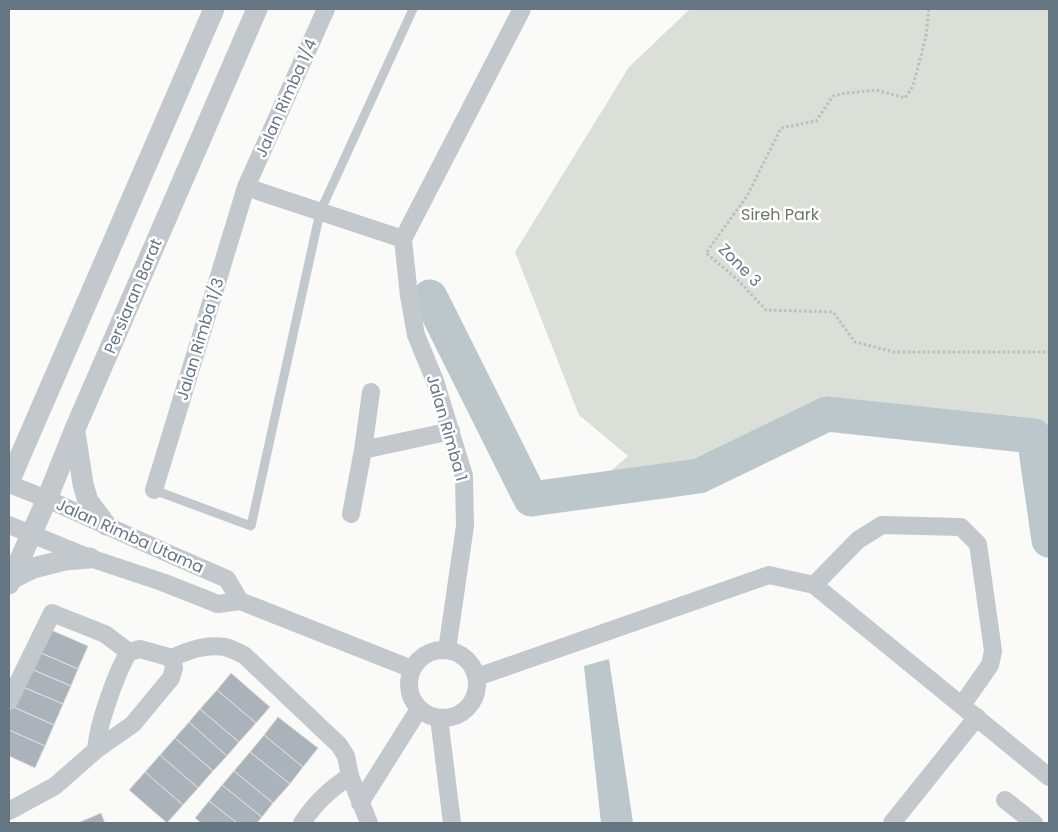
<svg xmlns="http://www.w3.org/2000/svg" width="1058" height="832" font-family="Poppins,sans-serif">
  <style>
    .green { fill: #dadfd7 }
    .water { fill: #bbc7cb }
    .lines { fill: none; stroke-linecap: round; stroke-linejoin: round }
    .river { stroke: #bbc7cb; stroke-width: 35 }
    .building { fill: #aab3b9; stroke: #dcdcda }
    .path { stroke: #bbbfc2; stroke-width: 3; stroke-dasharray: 2.5 2.5; stroke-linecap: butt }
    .service { stroke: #c3c8cc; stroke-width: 9 }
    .minor { stroke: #c3c8cc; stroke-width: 18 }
    .tertiary { stroke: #c3c8cc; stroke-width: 21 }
    .labels { text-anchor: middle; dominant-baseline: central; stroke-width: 5; stroke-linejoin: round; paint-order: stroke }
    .street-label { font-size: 16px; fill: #657683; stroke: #fff }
    .park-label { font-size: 16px; fill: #687a64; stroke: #fff }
  </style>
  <rect width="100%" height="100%" fill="#fafaf8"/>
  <path class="green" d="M 690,9 L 1049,9 L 1049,540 L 1034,436 L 827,414 L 699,476 L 587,492 L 628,456 L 579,415 L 515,252 L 629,67 Z"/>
  <path class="water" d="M 609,659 L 633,823 L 601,823 L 584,666 Z"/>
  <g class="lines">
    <path class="river" d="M 430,297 L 531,499 L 699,476 L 827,414 L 1034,436 L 1049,540"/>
  </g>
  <path class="building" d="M 42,626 L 88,646 L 78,669 L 32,649 Z
    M 32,649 L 78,669 L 71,686 L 24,666 Z
    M 24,666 L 71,686 L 63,704 L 16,684 Z
    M 231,673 L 270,707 L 256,723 L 217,690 Z
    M 16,684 L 63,704 L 54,725 L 9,705 Z
    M 217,690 L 256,723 L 239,742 L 200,709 Z
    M 9,705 L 54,725 L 45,746 L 9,730 Z
    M 200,709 L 239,742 L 227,756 L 189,722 Z
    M 278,717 L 318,748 L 303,767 L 264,735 Z
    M 189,722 L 227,756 L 213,771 L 175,738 Z
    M 9,730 L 45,746 L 35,768 L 9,756 Z
    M 264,735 L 303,767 L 290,784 L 250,752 Z
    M 175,738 L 213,771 L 198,788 L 160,755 Z
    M 250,752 L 290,784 L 273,803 L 234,771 Z
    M 160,755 L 198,788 L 183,805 L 145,772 Z
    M 234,771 L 273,803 L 262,817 L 222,785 Z
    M 145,772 L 183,805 L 167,823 L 129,790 Z
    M 222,785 L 262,817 L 257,823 L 237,823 L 209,801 Z
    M 209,801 L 237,823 L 201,823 L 195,818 Z
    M 101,813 L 105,823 L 81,823 L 80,822 Z"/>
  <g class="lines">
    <path class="path" d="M 929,9 L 926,36 L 913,86 L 905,98 L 876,90 L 846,93 L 833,96 L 816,121 L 781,128 L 747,196 L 706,253 L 737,279 L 766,310 L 833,312 L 855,342 L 894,352 L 1049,352"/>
    <path class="service" d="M 154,490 L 251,526 L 320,212 L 413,9"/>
    <path class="minor" d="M 246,187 L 403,239
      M 403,239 L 409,296 L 416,335 L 435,381 L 464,476 L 465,526 L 447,650
      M 403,239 L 522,9
      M 363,450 L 451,431
      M 9,484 L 47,499 L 174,556 L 227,579 L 240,601
      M 154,490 L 246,187 L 326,9
      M 351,514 L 363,450 L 371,392
      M 9,525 L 90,558 L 162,582 L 218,604 L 240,601 L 412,669
      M 814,585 L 858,540 L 882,525 L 961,527 L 978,544 L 993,651 L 990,665 L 962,705
      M409 684a34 34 0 1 1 68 0a34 34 0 1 1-68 0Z
      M 172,658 C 189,650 206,644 225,647 C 232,649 238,652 244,655 L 339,745 L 346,756 L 350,776
      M 477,677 L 769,575 L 814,585 L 1049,777
      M 9,701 L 52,613 L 105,634 L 129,652
      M 439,718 L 452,823
      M 96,750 C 98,728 105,709 112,689 C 117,676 121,664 129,652 L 140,649 L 172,658
      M 1005,800 L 1034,823
      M 360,803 L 419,709
      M 9,811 L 55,786 L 96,750 L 133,724 L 171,678 L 174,668 L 172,658
      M 302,823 C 316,802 329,790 350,776 L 369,823
      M 892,823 L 977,717"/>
    <path class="tertiary" d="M 75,432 L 83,484 L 88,501 L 106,525
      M 9,482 L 214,9
      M 11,579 L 33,568 L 65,560 L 90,558
      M 9,584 L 47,499 L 75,429 L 257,9"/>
  </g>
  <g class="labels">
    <g class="street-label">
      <text transform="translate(286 98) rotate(-66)">Jalan Rimba 1/4</text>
      <text transform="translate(740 265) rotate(45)">Zone 3</text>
      <text transform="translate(133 296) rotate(-67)">Persiaran Barat</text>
      <text transform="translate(200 339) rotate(-73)">Jalan Rimba 1/3</text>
      <text transform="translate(447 428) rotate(74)">Jalan Rimba 1</text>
      <text transform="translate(130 536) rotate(24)">Jalan Rimba Utama</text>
    </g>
    <g class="park-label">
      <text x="780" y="214">Sireh Park</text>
    </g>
  </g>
  <rect width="1058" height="832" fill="none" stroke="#657683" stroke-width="20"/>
</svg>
